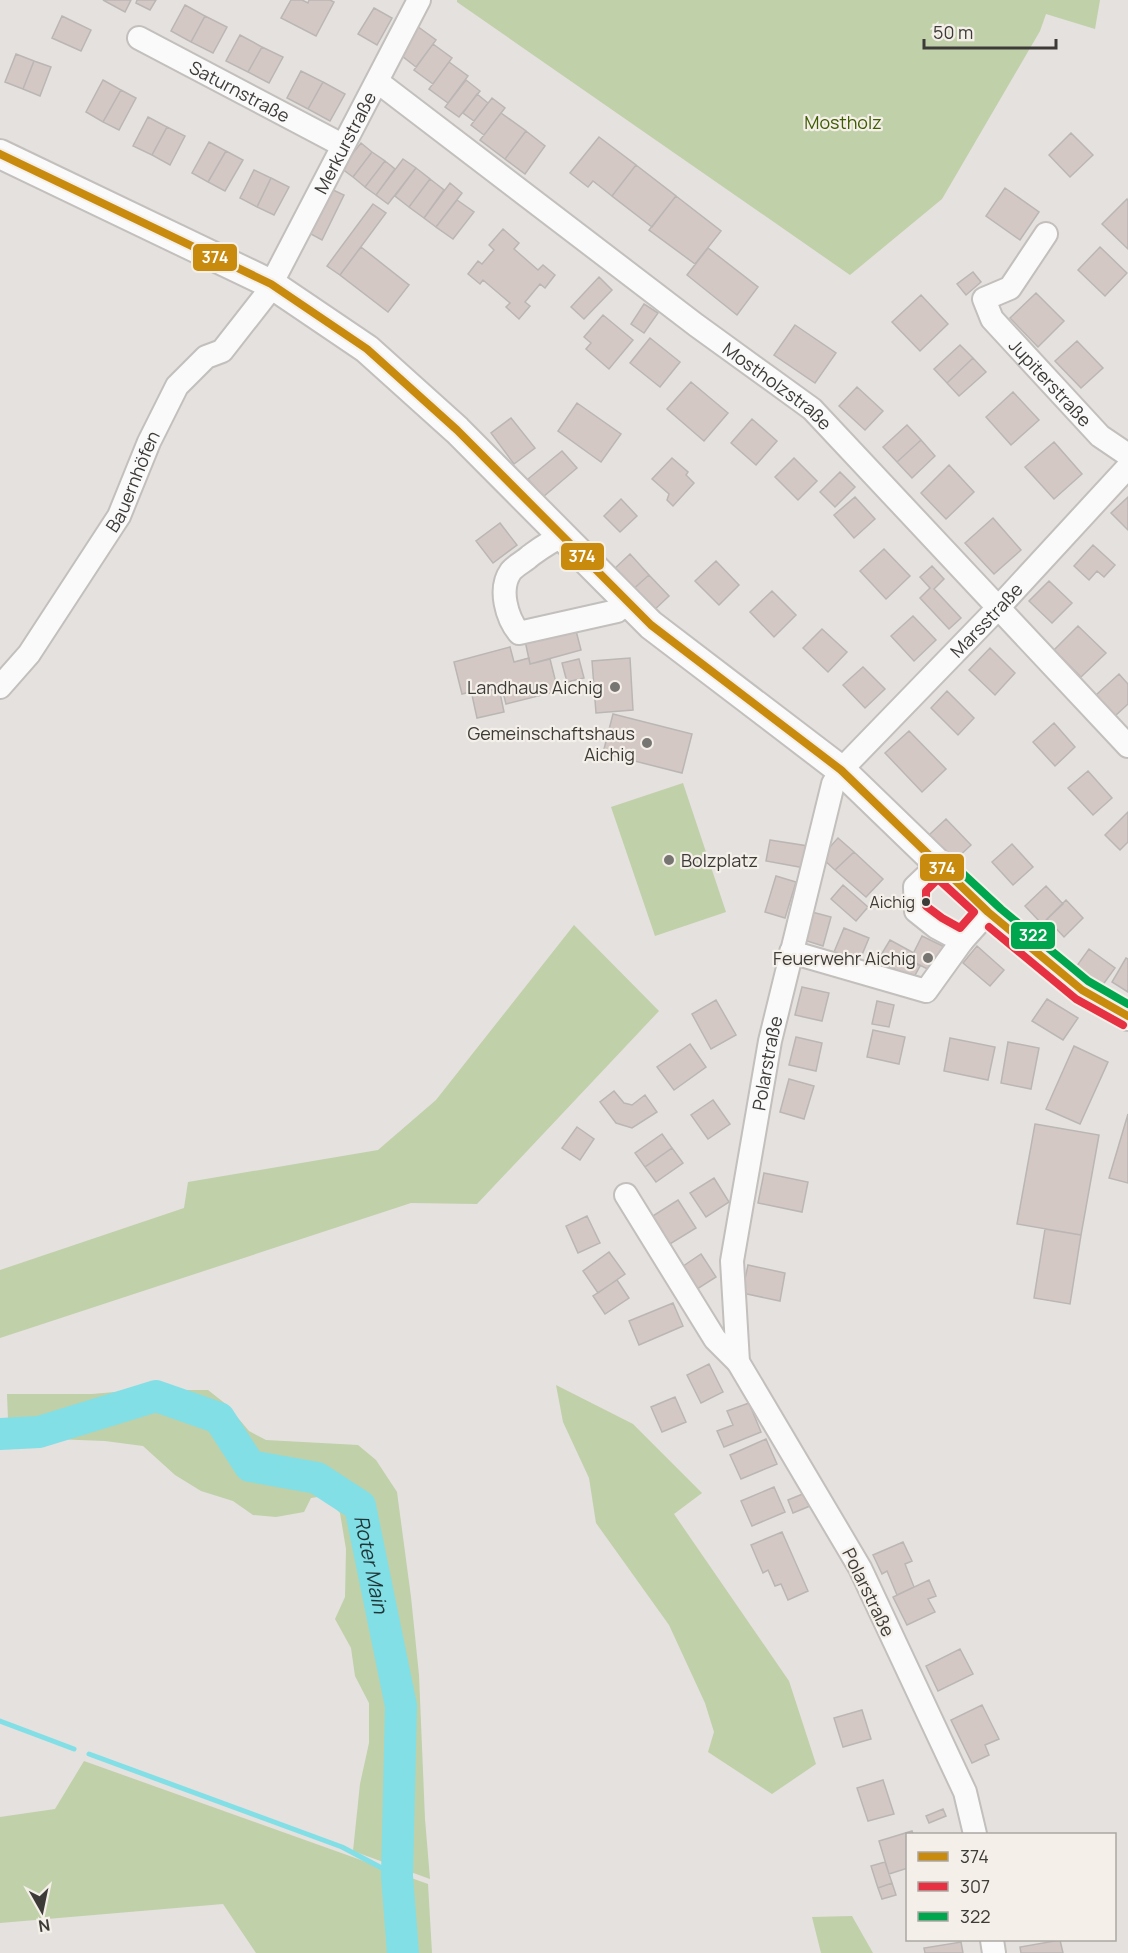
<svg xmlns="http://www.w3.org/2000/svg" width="1128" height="1953" font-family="Manrope,sans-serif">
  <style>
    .green { fill: #c0d0a9 }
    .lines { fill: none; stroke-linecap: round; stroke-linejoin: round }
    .stream { stroke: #82dfe6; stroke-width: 5 }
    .river { stroke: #82dfe6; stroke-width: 32 }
    .building { fill: #d4c8c5; stroke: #b9b6b4; stroke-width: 1.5 }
    .minor-casing { stroke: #c2bfbd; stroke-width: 26 }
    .major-casing { stroke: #c2bfbd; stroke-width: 32 }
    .minor { stroke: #fbfafa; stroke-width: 22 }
    .major { stroke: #fbfafa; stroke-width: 28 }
    .bus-1-casing { stroke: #f4efe8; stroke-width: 12 }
    .bus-2-casing { stroke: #f4efe8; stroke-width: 12 }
    .bus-3-casing { stroke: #f4efe8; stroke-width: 12 }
    .bus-1 { stroke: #c88b0e; stroke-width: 8 }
    .bus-2 { stroke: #e63143; stroke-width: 8 }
    .bus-3 { stroke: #00a64d; stroke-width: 8 }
    .poi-dot { fill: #777572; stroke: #f4efe8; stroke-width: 2 }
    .bus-dot { fill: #3d3b38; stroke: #f4efe8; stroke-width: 2 }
    .labels { text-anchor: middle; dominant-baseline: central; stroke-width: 4.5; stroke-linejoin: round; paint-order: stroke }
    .bus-label { font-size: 16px; fill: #3d3b38; stroke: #f4efe8; text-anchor: end }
    .street-label { font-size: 18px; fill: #3d3b38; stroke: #f4efe8 }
    .park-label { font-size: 18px; fill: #3e5d00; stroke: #f4efe8 }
    .poi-label { font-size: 18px; fill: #3d3b38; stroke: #f4efe8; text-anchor: end }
    .water-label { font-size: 20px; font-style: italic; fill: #1f3638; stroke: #f4efe8 }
    .line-badge { stroke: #f4efe8; stroke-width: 2 }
    .badge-label { font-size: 16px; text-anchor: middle; font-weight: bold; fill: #fff }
  </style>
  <rect width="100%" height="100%" fill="#e4e1de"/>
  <path class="green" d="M 457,0 L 1100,0 L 1095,29 L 1046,14 L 1040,31 L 942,199 L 850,275 L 457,2 Z
    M 683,783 L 726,912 L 655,936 L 611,807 Z
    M 574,925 L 659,1011 L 477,1204 L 411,1203 L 0,1338 L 0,1270 L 184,1208 L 188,1182 L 378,1150 L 436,1100 Z
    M 556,1385 L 633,1424 L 702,1493 L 674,1514 L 789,1681 L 816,1764 L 772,1794 L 708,1752 L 714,1732 L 705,1703 L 669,1625 L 596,1523 L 589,1478 L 563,1422 Z
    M 138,1390 L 208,1390 L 227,1405 L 249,1431 L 266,1440 L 358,1445 L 376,1460 L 397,1492 L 411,1597 L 419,1675 L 425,1819 L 430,1879 L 353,1851 L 360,1784 L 369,1743 L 369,1703 L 355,1676 L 351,1648 L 335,1619 L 345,1597 L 346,1549 L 340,1513 L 324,1496 L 311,1498 L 304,1512 L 276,1517 L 253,1515 L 233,1501 L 201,1491 L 175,1475 L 143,1446 L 105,1441 L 54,1439 L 9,1444 L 7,1394 L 92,1394 Z
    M 84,1761 L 428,1884 L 432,1953 L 256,1953 L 223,1904 L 0,1923 L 0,1817 L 55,1809 Z
    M 852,1916 L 873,1953 L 821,1953 L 812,1917 Z"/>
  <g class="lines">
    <path class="stream" d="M 0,1721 L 74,1749
      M 89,1754 L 342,1847 L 397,1876"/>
    <path class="river" id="s1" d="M 0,1434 L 39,1432 L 156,1396 L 219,1418 L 250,1466 L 317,1478 L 360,1506 L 401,1706 L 397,1876 L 403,1953"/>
  </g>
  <path class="building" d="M 103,0 L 131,0 L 125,12 Z
    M 137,0 L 156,0 L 150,10 L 136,3 Z
    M 291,0 L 302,0 L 308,3 L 309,0 L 330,0 L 334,2 L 316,36 L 281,18 Z
    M 185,5 L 205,16 L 191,42 L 171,31 Z
    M 374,8 L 392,18 L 377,45 L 358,34 Z
    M 62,16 L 91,30 L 81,51 L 52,38 Z
    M 205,16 L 227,27 L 213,53 L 191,42 Z
    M 417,26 L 436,40 L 416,67 L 397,52 Z
    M 240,35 L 262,47 L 248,72 L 226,61 Z
    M 433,44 L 452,58 L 433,84 L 414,70 Z
    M 262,47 L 283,57 L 269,83 L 248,72 Z
    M 16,54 L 34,61 L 23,89 L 5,82 Z
    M 34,61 L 51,67 L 40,96 L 23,89 Z
    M 449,62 L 468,76 L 448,103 L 429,89 Z
    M 301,71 L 323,82 L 308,109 L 287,98 Z
    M 103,80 L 121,90 L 103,122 L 86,112 Z
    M 466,80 L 480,91 L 459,117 L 445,107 Z
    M 323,82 L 345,94 L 330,121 L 308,109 Z
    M 121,90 L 136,98 L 119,130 L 103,122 Z
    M 477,94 L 488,103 L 474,121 L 463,113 Z
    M 492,98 L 505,108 L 484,135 L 471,125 Z
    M 501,113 L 526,131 L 505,159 L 480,140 Z
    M 148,117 L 167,127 L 152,155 L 133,146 Z
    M 167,127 L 185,136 L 170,165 L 152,155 Z
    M 526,131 L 545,146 L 525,174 L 505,159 Z
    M 1071,133 L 1093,155 L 1070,177 L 1049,155 Z
    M 599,137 L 636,165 L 612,196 L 593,181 L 588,187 L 570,173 Z
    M 209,142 L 226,151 L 208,182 L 192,173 Z
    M 361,143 L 372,152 L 353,177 L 341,168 Z
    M 226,151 L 243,160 L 225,191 L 208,182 Z
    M 372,152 L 385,161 L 365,187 L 353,177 Z
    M 403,159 L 416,168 L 388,204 L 376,195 Z
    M 385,161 L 395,169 L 376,195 L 365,187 Z
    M 636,165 L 676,196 L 652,227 L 612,196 Z
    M 416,168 L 430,179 L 409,207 L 395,196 Z
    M 254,170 L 271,178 L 257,207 L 240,198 Z
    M 271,178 L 289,187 L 274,215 L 257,207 Z
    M 430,179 L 444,190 L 424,218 L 409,207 Z
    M 450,183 L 462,193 L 436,227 L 424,218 Z
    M 1005,188 L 1039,212 L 1020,240 L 986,216 Z
    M 331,189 L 344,195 L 322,240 L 309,233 Z
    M 676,196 L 721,231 L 695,264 L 649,230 Z
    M 1127,199 L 1128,201 L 1128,249 L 1102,224 Z
    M 457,200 L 474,212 L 453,239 L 436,227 Z
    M 373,204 L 386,213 L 340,275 L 327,266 Z
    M 503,229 L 519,243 L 514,249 L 538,270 L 543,265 L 555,275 L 545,288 L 540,284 L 525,302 L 530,306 L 519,319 L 506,307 L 510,303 L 483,280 L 480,284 L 468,274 L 478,261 L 482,264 L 494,250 L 489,245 Z
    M 361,247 L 409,285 L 388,312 L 340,275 Z
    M 1100,247 L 1127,273 L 1105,296 L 1078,270 Z
    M 708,248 L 758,287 L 737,315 L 687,275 Z
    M 973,272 L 981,282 L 966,295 L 957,284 Z
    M 599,277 L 612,290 L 584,319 L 571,307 Z
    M 1036,293 L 1064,321 L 1038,347 L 1010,318 Z
    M 921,295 L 948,324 L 920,351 L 892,322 Z
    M 644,304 L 658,313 L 644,333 L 631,324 Z
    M 603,315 L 633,340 L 609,369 L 586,349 L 591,343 L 584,337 Z
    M 795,325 L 836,353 L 815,383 L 774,355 Z
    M 650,338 L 680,362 L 660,387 L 630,363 Z
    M 1077,341 L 1103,368 L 1081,388 L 1055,361 Z
    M 960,345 L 973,358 L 947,383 L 934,369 Z
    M 973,358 L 986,372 L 959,396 L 947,383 Z
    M 691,382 L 728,413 L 704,441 L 667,409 Z
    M 857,387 L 883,411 L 865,430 L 839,406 Z
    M 1013,392 L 1039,420 L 1011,445 L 986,417 Z
    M 577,403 L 621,434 L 601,462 L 558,431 Z
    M 511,418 L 535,448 L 514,464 L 491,433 Z
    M 752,419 L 777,441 L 756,465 L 731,443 Z
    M 907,425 L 921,440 L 897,462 L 883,447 Z
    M 921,440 L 935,456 L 912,478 L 897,462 Z
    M 1054,442 L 1082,474 L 1054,499 L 1025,467 Z
    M 562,451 L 577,468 L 543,497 L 528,479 Z
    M 672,458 L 688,472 L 686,475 L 694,483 L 673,506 L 667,500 L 669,494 L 652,479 Z
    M 794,458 L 817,481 L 798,500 L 775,477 Z
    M 949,465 L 974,492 L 946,519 L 921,493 Z
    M 840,472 L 855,487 L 835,507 L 820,492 Z
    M 855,497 L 875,519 L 854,538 L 834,515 Z
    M 1128,497 L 1128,530 L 1111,513 Z
    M 621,499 L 637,516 L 620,532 L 604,516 Z
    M 993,518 L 1021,550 L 994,574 L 965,543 Z
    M 500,523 L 517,545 L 493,563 L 476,541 Z
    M 1093,545 L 1115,565 L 1104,577 L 1097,571 L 1089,580 L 1074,566 Z
    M 884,549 L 910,576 L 886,599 L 860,571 Z
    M 630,554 L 649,575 L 630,592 L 611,572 Z
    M 716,561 L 739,585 L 719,605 L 695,581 Z
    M 932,566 L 944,579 L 934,589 L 961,618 L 949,629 L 920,598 L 930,588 L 920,577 Z
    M 649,575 L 669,596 L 650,614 L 630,592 Z
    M 1049,581 L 1072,603 L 1052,623 L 1029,601 Z
    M 772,591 L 796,615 L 774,637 L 750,612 Z
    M 913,616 L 936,640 L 914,661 L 891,636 Z
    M 574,623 L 581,650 L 530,664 L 524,636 Z
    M 1078,626 L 1106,653 L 1081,677 L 1054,650 Z
    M 822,629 L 847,652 L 828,672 L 803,648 Z
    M 510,647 L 514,662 L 529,658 L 530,664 L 550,659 L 558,691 L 506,704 L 501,684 L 462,694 L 454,662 Z
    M 990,648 L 1015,673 L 995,695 L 969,670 Z
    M 630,658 L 633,710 L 596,713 L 592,661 Z
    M 579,659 L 584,678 L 567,682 L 562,663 Z
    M 863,667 L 885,689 L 865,708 L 843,685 Z
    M 1119,674 L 1128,684 L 1128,704 L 1115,716 L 1096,695 Z
    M 499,688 L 504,712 L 477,718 L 472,695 Z
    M 947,691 L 974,718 L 958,735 L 931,708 Z
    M 613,714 L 692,734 L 682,773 L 603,753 Z
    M 1054,723 L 1075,747 L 1055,766 L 1033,742 Z
    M 909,731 L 946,769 L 922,792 L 885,753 Z
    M 1088,771 L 1112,798 L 1093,815 L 1068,788 Z
    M 1128,812 L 1128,842 L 1120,850 L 1105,835 Z
    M 946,819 L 971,845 L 954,861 L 929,835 Z
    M 838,838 L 854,852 L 835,870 L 821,857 Z
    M 770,840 L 808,846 L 805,868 L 766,861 Z
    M 1012,844 L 1033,867 L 1013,885 L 992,862 Z
    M 854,852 L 883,879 L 866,897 L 835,870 Z
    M 776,876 L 796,882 L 785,918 L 765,912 Z
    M 843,885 L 868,907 L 856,921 L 831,899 Z
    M 1046,886 L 1063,904 L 1042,924 L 1025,906 Z
    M 1066,900 L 1083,918 L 1064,937 L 1047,919 Z
    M 812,912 L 831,917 L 823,946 L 804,940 Z
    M 844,928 L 869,938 L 859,962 L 834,952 Z
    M 922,936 L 949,949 L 937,974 L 910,960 Z
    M 890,940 L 914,953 L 910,960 L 920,966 L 913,979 L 878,960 Z
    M 977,946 L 1004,970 L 990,986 L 963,963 Z
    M 1089,949 L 1115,968 L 1102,986 L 1076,967 Z
    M 1126,958 L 1128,959 L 1128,992 L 1112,982 Z
    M 802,987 L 829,993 L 822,1021 L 795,1015 Z
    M 1047,999 L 1078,1018 L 1063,1040 L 1032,1021 Z
    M 716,1000 L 736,1035 L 711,1049 L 692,1014 Z
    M 877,1001 L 894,1005 L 889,1027 L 872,1024 Z
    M 873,1030 L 905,1037 L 899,1064 L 867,1057 Z
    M 796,1037 L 822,1043 L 816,1071 L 789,1065 Z
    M 950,1038 L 995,1047 L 988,1080 L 944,1071 Z
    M 1008,1042 L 1039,1048 L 1031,1089 L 1001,1083 Z
    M 690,1044 L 706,1067 L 674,1090 L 657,1067 Z
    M 1074,1046 L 1108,1062 L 1080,1124 L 1046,1109 Z
    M 789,1079 L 814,1086 L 804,1119 L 780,1112 Z
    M 614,1091 L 624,1103 L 632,1105 L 645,1095 L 657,1112 L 632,1128 L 616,1123 L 600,1102 Z
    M 713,1100 L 730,1124 L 708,1139 L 691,1115 Z
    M 1128,1114 L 1128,1183 L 1109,1178 Z
    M 1035,1124 L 1099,1135 L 1081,1235 L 1017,1224 Z
    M 577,1127 L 594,1139 L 580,1160 L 562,1148 Z
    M 662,1134 L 672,1148 L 645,1167 L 635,1153 Z
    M 672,1148 L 683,1163 L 656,1182 L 645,1167 Z
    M 764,1173 L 808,1182 L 802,1212 L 758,1203 Z
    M 714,1178 L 729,1202 L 706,1217 L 690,1193 Z
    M 678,1200 L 696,1228 L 665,1247 L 648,1219 Z
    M 587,1216 L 600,1243 L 578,1253 L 566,1226 Z
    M 1045,1229 L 1081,1235 L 1070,1304 L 1034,1298 Z
    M 609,1252 L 625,1274 L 598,1293 L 583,1271 Z
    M 701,1254 L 716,1277 L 694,1291 L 679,1269 Z
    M 748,1265 L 785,1273 L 780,1301 L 742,1293 Z
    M 617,1280 L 629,1298 L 605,1314 L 593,1296 Z
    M 673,1303 L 683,1326 L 639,1345 L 629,1321 Z
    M 709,1364 L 723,1392 L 701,1403 L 687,1375 Z
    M 675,1397 L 686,1422 L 662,1432 L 651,1407 Z
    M 749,1403 L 761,1432 L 724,1447 L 717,1431 L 733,1425 L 727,1411 Z
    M 766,1439 L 777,1464 L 741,1479 L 730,1455 Z
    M 774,1487 L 785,1512 L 752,1526 L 741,1501 Z
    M 805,1493 L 810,1506 L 793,1513 L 788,1500 Z
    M 782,1532 L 808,1591 L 788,1600 L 781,1584 L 775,1586 L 768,1570 L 763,1573 L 751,1545 Z
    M 903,1542 L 912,1561 L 905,1564 L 914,1587 L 897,1595 L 887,1571 L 882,1574 L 873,1555 Z
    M 929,1580 L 936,1596 L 928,1599 L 935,1612 L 907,1625 L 893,1597 Z
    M 960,1649 L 973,1674 L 938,1691 L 926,1666 Z
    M 982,1705 L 999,1739 L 985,1745 L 989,1755 L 972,1763 L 951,1720 Z
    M 862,1710 L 871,1739 L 843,1747 L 834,1718 Z
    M 883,1780 L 894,1814 L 868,1821 L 857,1788 Z
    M 943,1809 L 946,1816 L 929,1823 L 926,1816 Z
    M 912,1831 L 913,1834 L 908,1834 L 908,1868 L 889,1874 L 879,1841 Z
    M 885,1862 L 892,1883 L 878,1888 L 871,1866 Z
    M 892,1883 L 896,1895 L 882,1899 L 878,1888 Z
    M 1060,1940 L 1063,1953 L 1021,1953 L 1020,1947 Z
    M 961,1942 L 963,1953 L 925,1953 L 924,1948 Z"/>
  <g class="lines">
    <defs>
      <g id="minor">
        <path id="s2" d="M 139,38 L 342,145"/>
        <path id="s3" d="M 378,82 L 696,325 L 812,409 L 1128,746"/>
        <path id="s4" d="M 1046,234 L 1010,288 L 984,299 L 992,319 L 1100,436 L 1128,455"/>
        <path d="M 563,536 C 550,541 541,548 530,556 C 525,561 516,565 511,571 C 498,589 507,618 519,633 L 617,611 L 628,602"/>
        <path id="s5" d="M 0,687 L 29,654 L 119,516 L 149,442 L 177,386 L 206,357 L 222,351 L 265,296 L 419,0"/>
        <path d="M 938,865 L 915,887 L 916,911 L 936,927 L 962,941 L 988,912"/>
        <path d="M 791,952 L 926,991 L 962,941"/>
        <path d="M 626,1195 L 715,1339 L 738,1362"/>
        <path id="s6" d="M 975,1834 L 965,1792 L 860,1568 L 738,1362 L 732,1261 L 770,1041 L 833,784 L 841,770 L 998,608 L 1128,467"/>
        <path d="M 992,1940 L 994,1953"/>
      </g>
      <path id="major" d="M 0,154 L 271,284 L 367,349 L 457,430 L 651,625 L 841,770 L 988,912 L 1043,958 L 1082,990 L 1128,1016"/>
    </defs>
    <use href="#minor" class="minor-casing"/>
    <use href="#major" class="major-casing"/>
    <use href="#minor" class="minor"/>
    <use href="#major" class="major"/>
    <defs>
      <path id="bus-1" d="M 0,154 L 271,284 L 367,349 L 457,430 L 651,625 L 841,770 L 988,912 L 1082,990 L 1128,1016"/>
      <path id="bus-2" d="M 938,879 L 974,912 L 960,928 L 942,918 L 926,906 L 926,891 Z
        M 989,927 L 1076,999 L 1123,1025"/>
      <path id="bus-3" d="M 945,857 L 1001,909 L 1088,981 L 1128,1004"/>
    </defs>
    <use href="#bus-1" class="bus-1-casing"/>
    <use href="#bus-2" class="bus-2-casing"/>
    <use href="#bus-3" class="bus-3-casing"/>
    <use href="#bus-1" class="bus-1"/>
    <use href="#bus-2" class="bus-2"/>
    <use href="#bus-3" class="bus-3"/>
  </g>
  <g class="poi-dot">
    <circle cx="615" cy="687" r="6"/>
    <circle cx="647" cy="743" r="6"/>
    <circle cx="669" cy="860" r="6"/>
    <circle cx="928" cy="958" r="6"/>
  </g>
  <circle class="bus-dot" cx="926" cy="902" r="5"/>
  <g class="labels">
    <g class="bus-label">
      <text x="915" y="902">Aichig</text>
    </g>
    <g class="street-label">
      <text stroke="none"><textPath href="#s2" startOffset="114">Saturnstraße</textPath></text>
      <text stroke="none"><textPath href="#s5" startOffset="652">Merkurstraße</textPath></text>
      <text stroke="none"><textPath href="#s4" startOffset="201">Jupiterstraße</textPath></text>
      <text stroke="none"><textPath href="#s3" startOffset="502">Mostholzstraße</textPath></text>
      <text stroke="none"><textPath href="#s5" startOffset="246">Bauernhöfen</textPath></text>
      <text stroke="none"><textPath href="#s6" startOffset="1344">Marsstraße</textPath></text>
      <text stroke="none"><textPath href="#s6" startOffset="832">Polarstraße</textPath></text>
      <text transform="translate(869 1592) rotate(64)">Polarstraße</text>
    </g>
    <g class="park-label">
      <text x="843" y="122">Mostholz</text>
    </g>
    <g class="poi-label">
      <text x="603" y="687">Landhaus Aichig</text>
      <text x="635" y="733">Gemeinschaftshaus<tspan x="635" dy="21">Aichig</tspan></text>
      <text x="681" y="860" text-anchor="start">Bolzplatz</text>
      <text x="916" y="958">Feuerwehr Aichig</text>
    </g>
    <g class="water-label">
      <text stroke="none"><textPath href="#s1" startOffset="464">Roter Main</textPath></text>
    </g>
  </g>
  <g class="line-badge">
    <rect x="192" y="243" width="46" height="29" rx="6" fill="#c88b0e"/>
    <rect x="560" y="542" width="45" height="29" rx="6" fill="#c88b0e"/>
    <rect x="919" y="853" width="46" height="29" rx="6" fill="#c88b0e"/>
    <rect x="1010" y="921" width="46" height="29" rx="6" fill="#00a64d"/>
  </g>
  <g class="badge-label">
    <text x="215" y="263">374</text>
    <text x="582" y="562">374</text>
    <text x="942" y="874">374</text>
    <text x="1033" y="941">322</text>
  </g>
  <rect x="906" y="1833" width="210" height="108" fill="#f4efe8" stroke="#aba7a2" stroke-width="1.5"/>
  <rect x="918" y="1852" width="30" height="9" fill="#c88b0e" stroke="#aba7a2" stroke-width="1.5"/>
  <text x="960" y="1863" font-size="18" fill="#3d3b38">374</text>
  <rect x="918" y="1882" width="30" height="9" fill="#e63143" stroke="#aba7a2" stroke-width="1.5"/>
  <text x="960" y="1893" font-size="18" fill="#3d3b38">307</text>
  <rect x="918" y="1912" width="30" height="9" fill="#00a64d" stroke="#aba7a2" stroke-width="1.5"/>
  <text x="960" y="1923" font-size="18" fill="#3d3b38">322</text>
  <g transform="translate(42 1911) rotate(171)" stroke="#f4efe8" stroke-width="4.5" paint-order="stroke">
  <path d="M0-4.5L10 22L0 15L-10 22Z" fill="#3d3b38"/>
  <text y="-9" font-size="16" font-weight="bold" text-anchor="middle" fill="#3d3b38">N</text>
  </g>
  <path d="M924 39v9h132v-9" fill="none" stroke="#3d3b38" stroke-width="3"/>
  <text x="933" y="39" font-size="18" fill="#3d3b38" stroke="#f4efe8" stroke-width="4.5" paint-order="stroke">50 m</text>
</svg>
